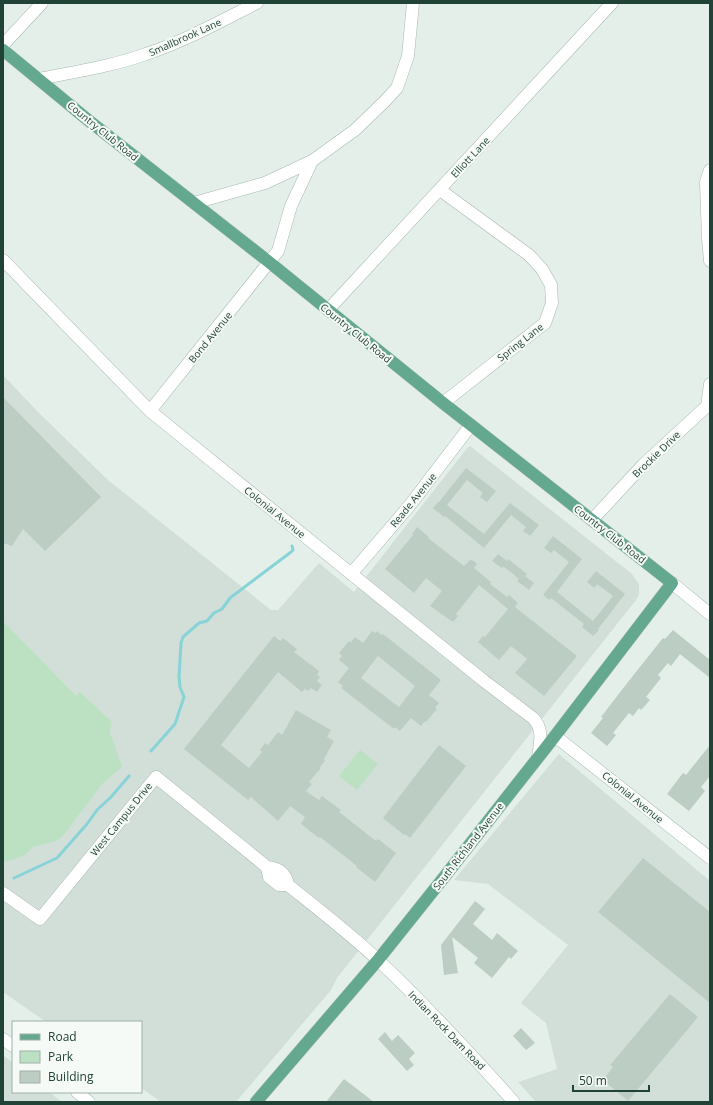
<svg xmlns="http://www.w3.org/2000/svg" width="713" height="1105" font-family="'Open Sans',sans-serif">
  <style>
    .built { fill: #d2dfd8 }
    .green { fill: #bbe1c2 }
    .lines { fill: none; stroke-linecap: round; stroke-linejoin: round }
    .stream { stroke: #88d3d7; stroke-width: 3 }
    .building { fill: #bccdc4; fill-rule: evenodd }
    .minor-casing { stroke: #a6b8b0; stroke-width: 13 }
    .major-casing { stroke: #c1cac7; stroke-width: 13 }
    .minor { stroke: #fff; stroke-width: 12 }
    .major { stroke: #65a890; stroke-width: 12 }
    .labels { text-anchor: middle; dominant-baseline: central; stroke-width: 4; stroke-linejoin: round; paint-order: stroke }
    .street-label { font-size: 10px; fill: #214236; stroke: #f5faf7 }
  </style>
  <rect width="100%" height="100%" fill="#e4efe9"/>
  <path class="built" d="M 3,375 L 38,412 L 108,480 L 271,610 L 278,610 L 319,563 L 354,592 L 468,447 L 470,446 L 632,574 L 639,584 L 639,595 L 636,600 L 337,978 L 331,990 L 236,1102 L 161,1102 L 141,1088 L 141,1022 L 46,1022 L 3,992 Z
    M 559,754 L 710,881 L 710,1102 L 536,1102 L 518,1082 L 557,1069 L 546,1023 L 521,1003 L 568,945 L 488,884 L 454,880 Z
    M 3,1055 L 13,1063 L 13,1092 L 49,1092 L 62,1102 L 3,1102 Z"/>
  <path class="green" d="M 3,621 L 76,696 L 80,692 L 111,721 L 110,733 L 122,766 L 120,769 L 103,783 L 62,837 L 56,841 L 33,847 L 25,855 L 6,862 L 3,861 Z
    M 360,750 L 378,764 L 357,790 L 339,776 Z"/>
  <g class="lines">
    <path class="stream" d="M 151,751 L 175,724 L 184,697 L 180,687 L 179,677 L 181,643 L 183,637 L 199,623 L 207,621 L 214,613 L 222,609 L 230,598 L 291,552 L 293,550 L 292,546
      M 14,878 L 57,858 L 87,824 L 97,810 L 111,797 L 129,776"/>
  </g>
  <path class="building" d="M 3,397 L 101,497 L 45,551 L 23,529 L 12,546 L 3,543 Z
    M 466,468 L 496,491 L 487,502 L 480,497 L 483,493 L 467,480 L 447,505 L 484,534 L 510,503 L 539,525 L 530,536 L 523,531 L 526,527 L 511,515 L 484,548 L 445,516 L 444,517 L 433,508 L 438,502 L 439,502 Z
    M 417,527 L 429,537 L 428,538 L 464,566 L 470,560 L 474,561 L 477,564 L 474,568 L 491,582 L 490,584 L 507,597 L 509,595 L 518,603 L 515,607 L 577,656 L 544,696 L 515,673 L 527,659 L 511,646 L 499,660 L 478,642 L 483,636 L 485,637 L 508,609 L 479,585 L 456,614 L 458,616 L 453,622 L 430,606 L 442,591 L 426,578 L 414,593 L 385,569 L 413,535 L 412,534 Z
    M 553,536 L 582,559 L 557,592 L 593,621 L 613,596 L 597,584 L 594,588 L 587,582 L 596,571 L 625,594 L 598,629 L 599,630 L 593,636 L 582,627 L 584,624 L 551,598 L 550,600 L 543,595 L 569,562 L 554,550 L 551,553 L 544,548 Z
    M 498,554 L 507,561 L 508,559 L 527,574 L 525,576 L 534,583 L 529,590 L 517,581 L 519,579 L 503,566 L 502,568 L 492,561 Z
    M 673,630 L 710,660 L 710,678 L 680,654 L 671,666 L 668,663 L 658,675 L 661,678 L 646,697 L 650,700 L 641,710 L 639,708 L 633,716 L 629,713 L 613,733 L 616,735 L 607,746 L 591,733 L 603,718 L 601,717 L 628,682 L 663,638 L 665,639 Z
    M 372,631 L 375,633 L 377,631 L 381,635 L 383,634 L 441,680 L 429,695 L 439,703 L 435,708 L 437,709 L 426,722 L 425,721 L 421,726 L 411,718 L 400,731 L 395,727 L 394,729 L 341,688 L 343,686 L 338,682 L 349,668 L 339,660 L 342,656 L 339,653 L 349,641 L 351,642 L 355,637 L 363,643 ZM 378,656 L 415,686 L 399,707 L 361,678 Z
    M 274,636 L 280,641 L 283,638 L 297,649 L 294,652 L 319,671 L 317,675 L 320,677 L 317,681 L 322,685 L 317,692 L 311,688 L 308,691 L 305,689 L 302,692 L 278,672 L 221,745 L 249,768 L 262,752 L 260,750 L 265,743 L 268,745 L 278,732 L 282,735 L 296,710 L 331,730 L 327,737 L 334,741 L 324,759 L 325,761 L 320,767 L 321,768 L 309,782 L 312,784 L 306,791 L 319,800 L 322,796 L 341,810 L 339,812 L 376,841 L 378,839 L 396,853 L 375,882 L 356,867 L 357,866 L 320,837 L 319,838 L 301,824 L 305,817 L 290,806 L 278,821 L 251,797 L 248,800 L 184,749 Z
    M 439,745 L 461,762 L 466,766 L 410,838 L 405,834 L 404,835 L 383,818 Z
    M 710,745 L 710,776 L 701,787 L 705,791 L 689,811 L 667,794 L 683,773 L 686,775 Z
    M 643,858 L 710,912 L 710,1003 L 598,912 Z
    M 475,901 L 485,909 L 473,924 L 492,940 L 497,933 L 518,951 L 511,959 L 509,957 L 492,978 L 474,963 L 478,958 L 452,937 L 458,973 L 444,975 L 441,945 Z
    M 670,994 L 698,1017 L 628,1101 L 603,1080 L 613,1067 L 610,1065 Z
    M 521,1028 L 535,1043 L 526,1050 L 513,1036 Z
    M 385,1032 L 392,1041 L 398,1035 L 415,1053 L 409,1059 L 414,1065 L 407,1071 L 378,1039 Z
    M 344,1079 L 374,1102 L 326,1102 Z"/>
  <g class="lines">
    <defs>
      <path id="minor" d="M 3,45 L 42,3
        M 39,79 C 74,72 113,66 146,54 C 185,41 221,21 257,3
        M 710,170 L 706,182 L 708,238 L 710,261
        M 440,190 L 529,255 L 542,269 L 551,285 L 552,303 L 545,323 L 443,403
        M 194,203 L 265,183 L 312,161
        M 3,260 L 150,411 L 380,597 L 484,681 L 533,718 C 544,729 540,743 538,757
        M 328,310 L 612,3
        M 150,411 L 278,251 L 291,206 L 312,161 L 355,130 L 385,101 L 397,88 L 408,56 L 413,3
        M 592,520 L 643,465 L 707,406 L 710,384
        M 351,574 L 410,505 L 471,425
        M 672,583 L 710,614
        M 555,736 L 710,858
        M 267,867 L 269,877 L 279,885 L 288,885
        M 3,893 L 40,919 L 156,777 L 267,867 C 279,868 286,874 288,885 C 318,909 349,933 377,959 C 425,1004 470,1053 514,1102
        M 3,1039 L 13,1046
        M 77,1092 L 89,1102"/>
      <path id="major" d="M 3,50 L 88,120 L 269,262 L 443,403 L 672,583 L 555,736 L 445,876 L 378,960 L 256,1102"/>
    </defs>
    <use href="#minor" class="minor-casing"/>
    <use href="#major" class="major-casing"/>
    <use href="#minor" class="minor"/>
    <use href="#major" class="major"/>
  </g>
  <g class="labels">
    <g class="street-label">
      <text transform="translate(185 37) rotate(-24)">Smallbrook Lane</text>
      <text transform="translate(103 131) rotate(39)">Country Club Road</text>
      <text transform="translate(470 157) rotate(-47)">Elliott Lane</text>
      <text transform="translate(356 333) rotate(39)">Country Club Road</text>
      <text transform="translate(210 337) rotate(-51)">Bond Avenue</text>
      <text transform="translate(520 342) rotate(-38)">Spring Lane</text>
      <text transform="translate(656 454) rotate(-44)">Brockie Drive</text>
      <text transform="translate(413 500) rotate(-51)">Reade Avenue</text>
      <text transform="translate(275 512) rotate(39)">Colonial Avenue</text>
      <text transform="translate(610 534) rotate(38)">Country Club Road</text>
      <text transform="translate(633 797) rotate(39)">Colonial Avenue</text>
      <text transform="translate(121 819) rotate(-51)">West Campus Drive</text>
      <text transform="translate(468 846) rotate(-52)">South Richland Avenue</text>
      <text transform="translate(447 1030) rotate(46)">Indian Rock Dam Road</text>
    </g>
  </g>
  <rect width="713" height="1105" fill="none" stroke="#214236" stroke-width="8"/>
  <rect x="12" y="1021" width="130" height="72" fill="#f5faf7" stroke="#a0b0aa"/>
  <rect x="20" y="1034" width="20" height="6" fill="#65a890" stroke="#a0b0aa"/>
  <text x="48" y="1041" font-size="12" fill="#214236">Road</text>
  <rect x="20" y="1051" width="20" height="12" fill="#bbe1c2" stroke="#a0b0aa"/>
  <text x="48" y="1061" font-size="12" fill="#214236">Park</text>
  <rect x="20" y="1071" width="20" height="12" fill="#bccdc4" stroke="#a0b0aa"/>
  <text x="48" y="1081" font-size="12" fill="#214236">Building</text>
  <path d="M573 1085v6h76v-6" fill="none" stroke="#214236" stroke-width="2"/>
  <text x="579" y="1085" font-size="12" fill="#214236" stroke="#f5faf7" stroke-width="3" paint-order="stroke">50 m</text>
</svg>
